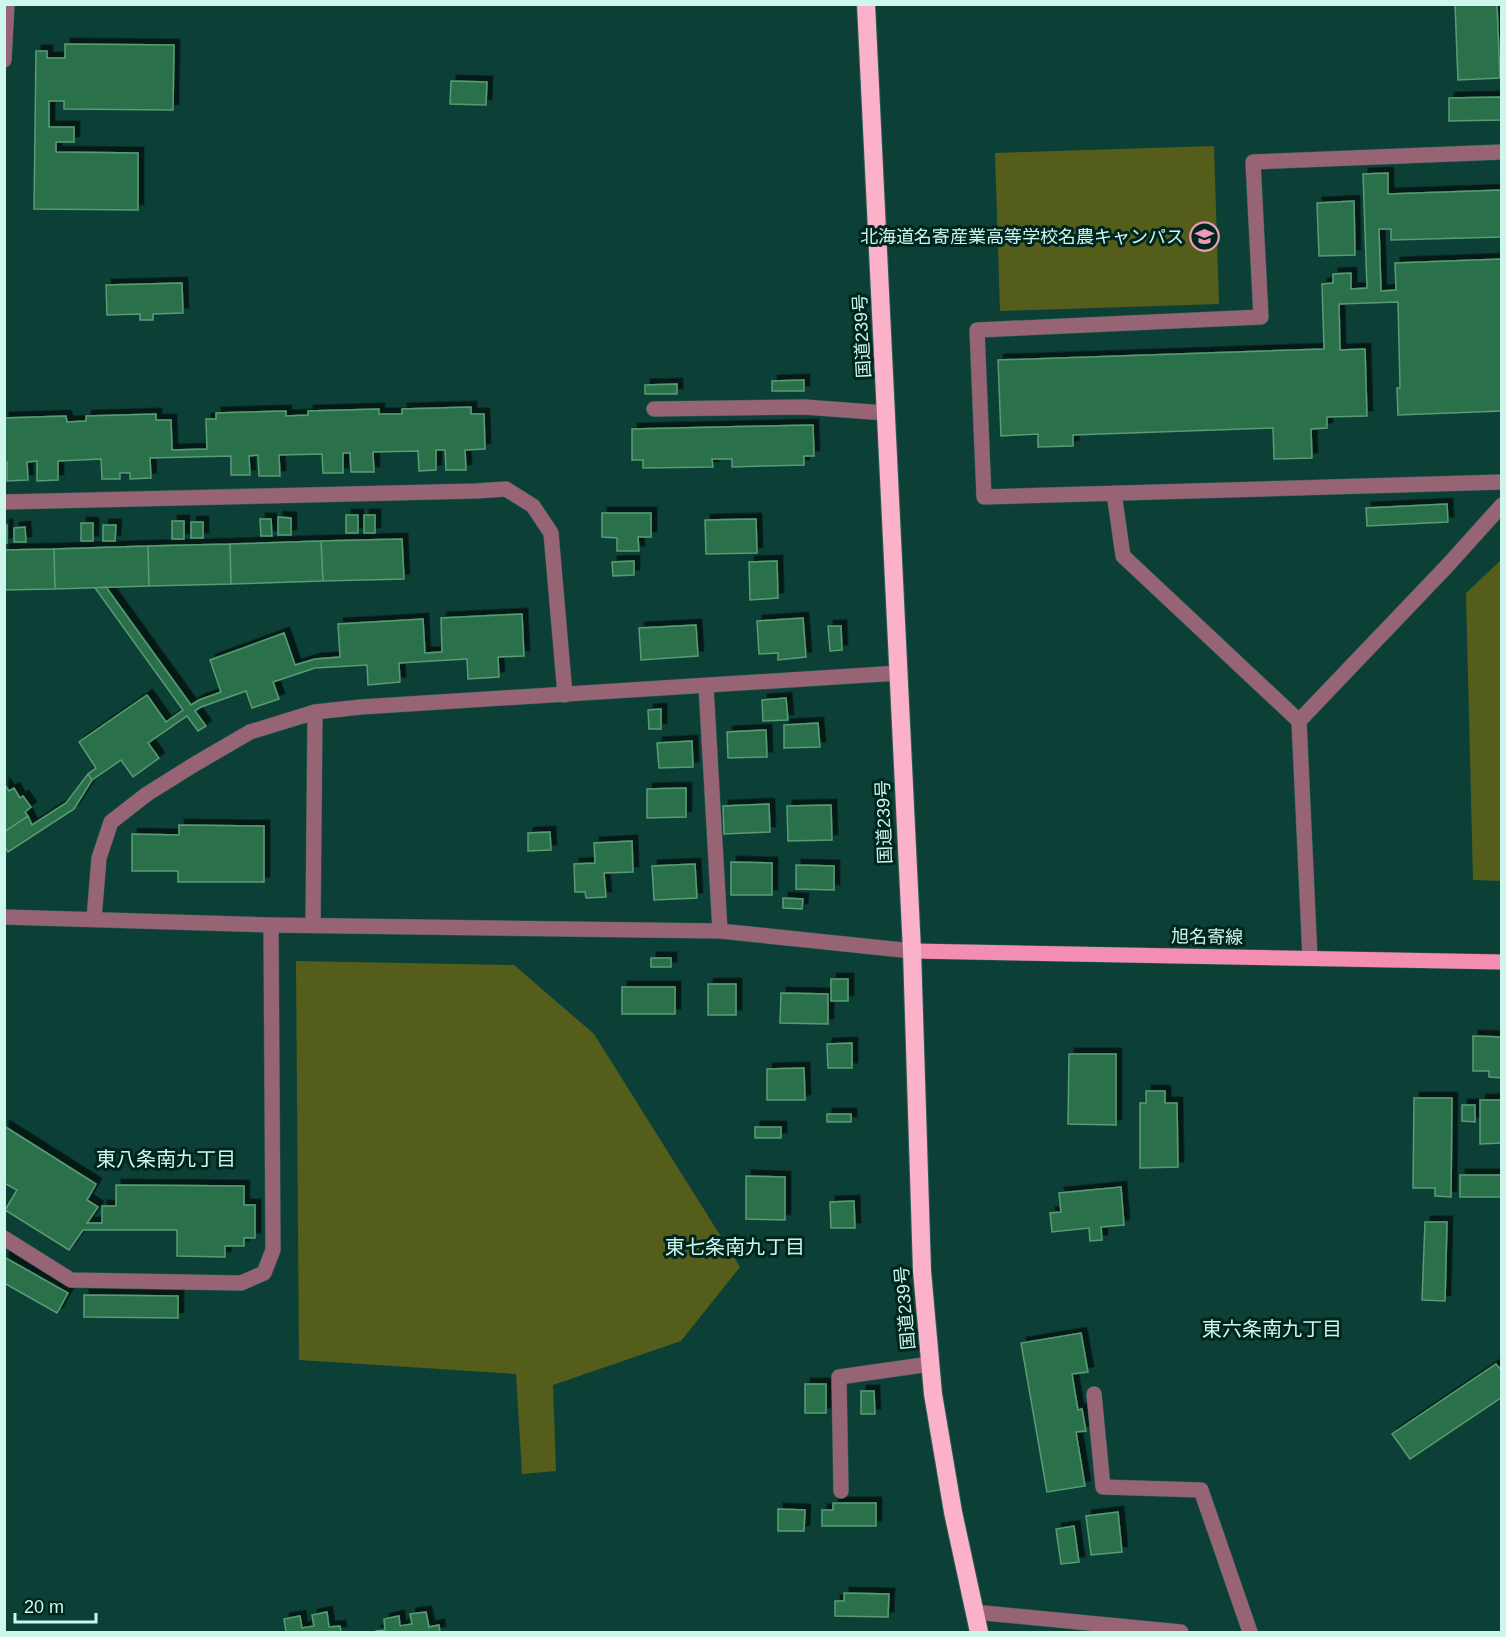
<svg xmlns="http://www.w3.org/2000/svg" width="1506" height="1637" font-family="Arial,'Noto Sans JP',sans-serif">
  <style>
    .green { fill: #545e1a }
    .building { fill: #2b714c; stroke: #589c75; stroke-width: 1.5; filter: url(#shadow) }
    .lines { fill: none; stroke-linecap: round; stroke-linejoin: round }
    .minor-casing { stroke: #2b5d53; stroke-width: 16 }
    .major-casing { stroke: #2b5d53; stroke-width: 16 }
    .highway-casing { stroke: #2b5d53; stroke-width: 20 }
    .minor { stroke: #966475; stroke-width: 15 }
    .major { stroke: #f38db2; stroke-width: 15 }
    .highway { stroke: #fbb1ca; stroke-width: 18 }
    .labels { text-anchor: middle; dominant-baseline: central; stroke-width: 6; stroke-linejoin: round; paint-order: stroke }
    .poi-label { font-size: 18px; fill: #cdf7ec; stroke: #00251e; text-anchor: end }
    .street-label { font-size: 18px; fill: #cdf7ec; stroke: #00251e }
    .neighbourhood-label { font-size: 20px; fill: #cdf7ec; stroke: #00251e }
  </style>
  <defs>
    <filter id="shadow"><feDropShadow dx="5.5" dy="-5.5" stdDeviation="0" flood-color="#0009"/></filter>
  </defs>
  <rect width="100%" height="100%" fill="#0c4036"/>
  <path class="green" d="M 1214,146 L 1219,304 L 1000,311 L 995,153 Z
    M 1501,560 L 1501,881 L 1473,880 L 1466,593 Z
    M 296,961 L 514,965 L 594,1034 L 740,1267 L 681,1341 L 553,1385 L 556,1471 L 522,1474 L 516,1374 L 299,1360 Z"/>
  <path class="building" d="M 1455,4 L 1497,4 L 1500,78 L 1458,80 Z
    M 65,44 L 174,45 L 173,110 L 64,109 L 64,101 L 49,101 L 49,127 L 74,127 L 74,142 L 56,142 L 56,152 L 138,153 L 138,210 L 34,209 L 36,51 L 47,51 L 47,58 L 65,58 Z
    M 451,81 L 487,82 L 486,105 L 450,104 Z
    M 1501,97 L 1502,120 L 1449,121 L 1449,98 Z
    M 1388,173 L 1388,194 L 1502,190 L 1502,237 L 1391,240 L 1391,229 L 1379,229 L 1381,291 L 1396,290 L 1395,263 L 1502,259 L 1502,411 L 1398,415 L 1397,388 L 1400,388 L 1398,302 L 1339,304 L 1340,350 L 1365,349 L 1367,416 L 1327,417 L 1327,428 L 1311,429 L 1312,458 L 1274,459 L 1273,428 L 1073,435 L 1073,446 L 1038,447 L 1038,434 L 1001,436 L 998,360 L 1324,349 L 1322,284 L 1333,283 L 1333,274 L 1351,273 L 1351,289 L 1367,288 L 1363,174 Z
    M 1354,201 L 1355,255 L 1319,256 L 1317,203 Z
    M 182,283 L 183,313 L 153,314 L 153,320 L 140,320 L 140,314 L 107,315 L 106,285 Z
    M 804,380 L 804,391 L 772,391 L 772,381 Z
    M 677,384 L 677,394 L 645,394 L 645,385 Z
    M 471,407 L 471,414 L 484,414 L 485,449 L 465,450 L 466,470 L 446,470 L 445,450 L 436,450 L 436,470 L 419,471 L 418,451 L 373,452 L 374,472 L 351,472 L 350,453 L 343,453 L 343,473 L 323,473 L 322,454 L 279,455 L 280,476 L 259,476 L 258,455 L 249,456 L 250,475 L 231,475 L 231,456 L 150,458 L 151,478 L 130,479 L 130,473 L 120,473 L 120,479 L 102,479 L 101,459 L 58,461 L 58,480 L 37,481 L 37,461 L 27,462 L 28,480 L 7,481 L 7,462 L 4,462 L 4,418 L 66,416 L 67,422 L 86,421 L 86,416 L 156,414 L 156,420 L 171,420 L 172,450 L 207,449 L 206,419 L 216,419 L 216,413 L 286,411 L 286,416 L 308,415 L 308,411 L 379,409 L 379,414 L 402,414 L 402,409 Z
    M 813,425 L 814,456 L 804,456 L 804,465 L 732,467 L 732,459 L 712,459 L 713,467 L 643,468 L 643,460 L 632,460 L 632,429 Z
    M 1447,504 L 1448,522 L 1367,526 L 1366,508 Z
    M 602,513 L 651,513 L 651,537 L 638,537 L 639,551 L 617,551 L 617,538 L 602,537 Z
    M 346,515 L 358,515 L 358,533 L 346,533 Z
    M 364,515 L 375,515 L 375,533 L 364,533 Z
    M 278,517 L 291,518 L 291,535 L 278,535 Z
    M 260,519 L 271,519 L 272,536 L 261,536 Z
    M 756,519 L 757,553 L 706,554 L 705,520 Z
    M 172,521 L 184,521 L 184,539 L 172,539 Z
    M 191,522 L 203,522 L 203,538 L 191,538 Z
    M 81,523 L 93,523 L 93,541 L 81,541 Z
    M 4,525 L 7,525 L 7,543 L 4,543 Z
    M 103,525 L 116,525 L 115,541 L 103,541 Z
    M 25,527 L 26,542 L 14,542 L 14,528 Z
    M 402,539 L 404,579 L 323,581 L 321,541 Z
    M 321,541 L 323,581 L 231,584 L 230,544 Z
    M 230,544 L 231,584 L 149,586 L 148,546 Z
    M 148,546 L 149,586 L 55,589 L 54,549 Z
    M 54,549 L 55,589 L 4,590 L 4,550 Z
    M 634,561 L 634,575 L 613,576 L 612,562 Z
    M 777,561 L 778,598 L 750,600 L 749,562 Z
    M 106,587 L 191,705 L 199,700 L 221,692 L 210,660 L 284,633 L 295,665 L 315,659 L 340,657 L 338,624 L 423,619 L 425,653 L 442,652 L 441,618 L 522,614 L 524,656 L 498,657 L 499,677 L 468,679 L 467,659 L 399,663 L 400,682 L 368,685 L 367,665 L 315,668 L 273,682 L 279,699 L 252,708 L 246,691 L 201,707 L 195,711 L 206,726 L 198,731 L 187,716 L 148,743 L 159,758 L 133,777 L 121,760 L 92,780 L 88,774 L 96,768 L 79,742 L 147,695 L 166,722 L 183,710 L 95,588 Z
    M 803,618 L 806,657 L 778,660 L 778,653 L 759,654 L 757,621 Z
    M 696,625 L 698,656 L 641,660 L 639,628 Z
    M 828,626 L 841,626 L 842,650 L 830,651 Z
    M 786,698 L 788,720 L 763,721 L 762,700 Z
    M 661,709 L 661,729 L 649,729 L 648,710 Z
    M 818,723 L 820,747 L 784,748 L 784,725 Z
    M 766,730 L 767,757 L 728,758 L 727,732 Z
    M 692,741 L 693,767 L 659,768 L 657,743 Z
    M 88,774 L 92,780 L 74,809 L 8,852 L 4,845 L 4,832 L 28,816 L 32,825 L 66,803 Z
    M 4,784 L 9,791 L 14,788 L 20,798 L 23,796 L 31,807 L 25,812 L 28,816 L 4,832 Z
    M 686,788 L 686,817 L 647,818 L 647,789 Z
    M 769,804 L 770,832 L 724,834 L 723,806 Z
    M 831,805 L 832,840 L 788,841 L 787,806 Z
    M 179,825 L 264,826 L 264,882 L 178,882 L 178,871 L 132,871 L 132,834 L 179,835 Z
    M 550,832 L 551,850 L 528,851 L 528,833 Z
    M 632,841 L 633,872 L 604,873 L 606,897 L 586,898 L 585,892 L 575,892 L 574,864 L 595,863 L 594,843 Z
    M 731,862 L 772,863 L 772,895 L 731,895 Z
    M 695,864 L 697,898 L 654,900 L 652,866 Z
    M 796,865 L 834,866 L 834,890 L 796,889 Z
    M 783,898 L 803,899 L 802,909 L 783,908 Z
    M 651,958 L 671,958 L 671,967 L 651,967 Z
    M 831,979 L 848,979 L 848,1001 L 831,1001 Z
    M 708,984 L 736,984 L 736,1015 L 708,1015 Z
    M 622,987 L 675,987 L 675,1014 L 622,1014 Z
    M 781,993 L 828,994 L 828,1024 L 780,1023 Z
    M 1473,1036 L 1502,1037 L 1502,1078 L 1489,1077 L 1489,1071 L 1473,1071 Z
    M 852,1043 L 852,1068 L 828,1068 L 827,1044 Z
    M 1069,1054 L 1116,1054 L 1116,1125 L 1068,1124 Z
    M 804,1068 L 805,1100 L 767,1100 L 767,1069 Z
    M 1146,1091 L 1165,1091 L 1165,1103 L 1177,1103 L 1178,1167 L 1140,1168 L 1140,1103 L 1146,1103 Z
    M 1414,1098 L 1452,1098 L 1451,1197 L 1435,1196 L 1435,1188 L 1413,1188 Z
    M 1480,1100 L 1502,1100 L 1502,1143 L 1480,1144 Z
    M 1462,1105 L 1475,1105 L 1475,1122 L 1462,1121 Z
    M 827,1114 L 851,1114 L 851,1122 L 827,1122 Z
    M 4,1126 L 96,1184 L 87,1200 L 98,1207 L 87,1223 L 102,1223 L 102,1206 L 116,1206 L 116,1185 L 244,1186 L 244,1205 L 255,1205 L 255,1238 L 244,1238 L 244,1246 L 225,1246 L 225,1257 L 177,1256 L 177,1230 L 83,1230 L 69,1250 L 5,1210 L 17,1190 L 4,1183 Z
    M 755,1127 L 781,1127 L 781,1138 L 755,1138 Z
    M 1460,1175 L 1502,1175 L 1502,1197 L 1460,1197 Z
    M 746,1176 L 785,1177 L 785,1220 L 746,1219 Z
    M 1121,1187 L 1124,1225 L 1101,1227 L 1102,1240 L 1090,1241 L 1089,1228 L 1052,1232 L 1050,1213 L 1061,1212 L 1059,1193 Z
    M 854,1201 L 855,1228 L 831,1228 L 830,1202 Z
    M 1425,1222 L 1447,1222 L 1445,1301 L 1422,1300 Z
    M 4,1257 L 68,1293 L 57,1313 L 4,1283 Z
    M 84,1295 L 178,1296 L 178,1318 L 84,1317 Z
    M 1081,1333 L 1088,1372 L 1072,1374 L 1078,1410 L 1082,1409 L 1086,1431 L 1076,1432 L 1085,1486 L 1047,1492 L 1021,1343 Z
    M 1496,1364 L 1502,1371 L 1502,1397 L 1410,1459 L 1392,1434 Z
    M 805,1384 L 826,1384 L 826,1413 L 805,1413 Z
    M 861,1391 L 874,1391 L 875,1414 L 861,1414 Z
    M 833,1503 L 876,1503 L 876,1526 L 822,1526 L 822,1510 L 833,1510 Z
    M 778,1509 L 805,1510 L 804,1531 L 778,1531 Z
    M 1118,1512 L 1122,1552 L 1091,1555 L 1086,1516 Z
    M 1074,1526 L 1079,1562 L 1061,1564 L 1056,1529 Z
    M 844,1593 L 889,1594 L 888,1617 L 835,1616 L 835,1601 L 844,1601 Z
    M 327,1612 L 329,1627 L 340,1626 L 341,1632 L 286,1632 L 284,1619 L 300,1616 L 302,1628 L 314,1626 L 312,1615 Z
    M 426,1612 L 429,1627 L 439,1625 L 440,1632 L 376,1632 L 376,1631 L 385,1630 L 384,1619 L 399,1616 L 400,1626 L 412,1624 L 410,1614 Z"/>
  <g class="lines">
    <defs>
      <path id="minor" d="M 4,60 L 7,4
        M 1502,152 L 1253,162 L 1261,317 L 977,330 L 984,497 L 1502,482
        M 654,409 L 804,407 L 886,413
        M 1114,493 L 1123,556 L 1299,721
        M 4,502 L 476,491 L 506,489 L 533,506 L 551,533 L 565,695
        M 706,686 L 720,931
        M 4,917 L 271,925 L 720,931 L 912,951
        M 94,919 L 99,858 L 111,822 L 147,794 L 195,764 L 250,732 L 315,712 L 361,707 L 899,673
        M 313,926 L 315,712
        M 1310,958 L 1299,721 L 1448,565 L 1502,505
        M 4,1238 L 71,1280 L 241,1283 L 264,1273 L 273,1250 L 271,925
        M 1094,1394 L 1103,1487 L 1201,1490 L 1250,1632
        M 841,1491 L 839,1377 L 930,1364
        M 974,1612 L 1181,1632"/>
      <path id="major" d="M 912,951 L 1502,962"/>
      <path id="highway" d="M 866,4 L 912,951 L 922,1271 L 933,1394 L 953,1512 L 979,1632"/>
    </defs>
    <use href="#minor" class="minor-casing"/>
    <use href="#major" class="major-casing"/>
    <use href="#highway" class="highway-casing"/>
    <use href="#minor" class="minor"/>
    <use href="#major" class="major"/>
    <use href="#highway" class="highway"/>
  </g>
  <defs>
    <symbol id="school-ring" viewBox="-11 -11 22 22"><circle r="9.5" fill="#00251e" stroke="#ef9ab8" stroke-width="1.5"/><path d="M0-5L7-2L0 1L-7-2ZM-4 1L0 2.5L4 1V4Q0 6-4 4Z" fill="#ef9ab8"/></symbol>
  </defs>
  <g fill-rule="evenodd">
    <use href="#school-ring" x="1188" y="220" width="33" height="33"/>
  </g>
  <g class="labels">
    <g class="poi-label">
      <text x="1184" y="237">北海道名寄産業高等学校名農キャンパス</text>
    </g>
    <g class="street-label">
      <text transform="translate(862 336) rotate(-93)">国道239号</text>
      <text transform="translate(884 822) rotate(-92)">国道239号</text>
      <text transform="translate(1207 937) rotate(1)">旭名寄線</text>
      <text transform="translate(905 1308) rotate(-95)">国道239号</text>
    </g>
    <g class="neighbourhood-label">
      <text x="166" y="1159">東八条南九丁目</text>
      <text x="735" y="1247">東七条南九丁目</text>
      <text x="1272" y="1329">東六条南九丁目</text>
    </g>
  </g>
  <rect width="1506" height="1637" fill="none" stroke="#cdf7ec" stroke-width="12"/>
  <path d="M15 1613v9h81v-9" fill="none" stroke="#cdf7ec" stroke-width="3"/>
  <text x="24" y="1613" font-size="18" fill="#cdf7ec" stroke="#00251e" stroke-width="4.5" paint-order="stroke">20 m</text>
</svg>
